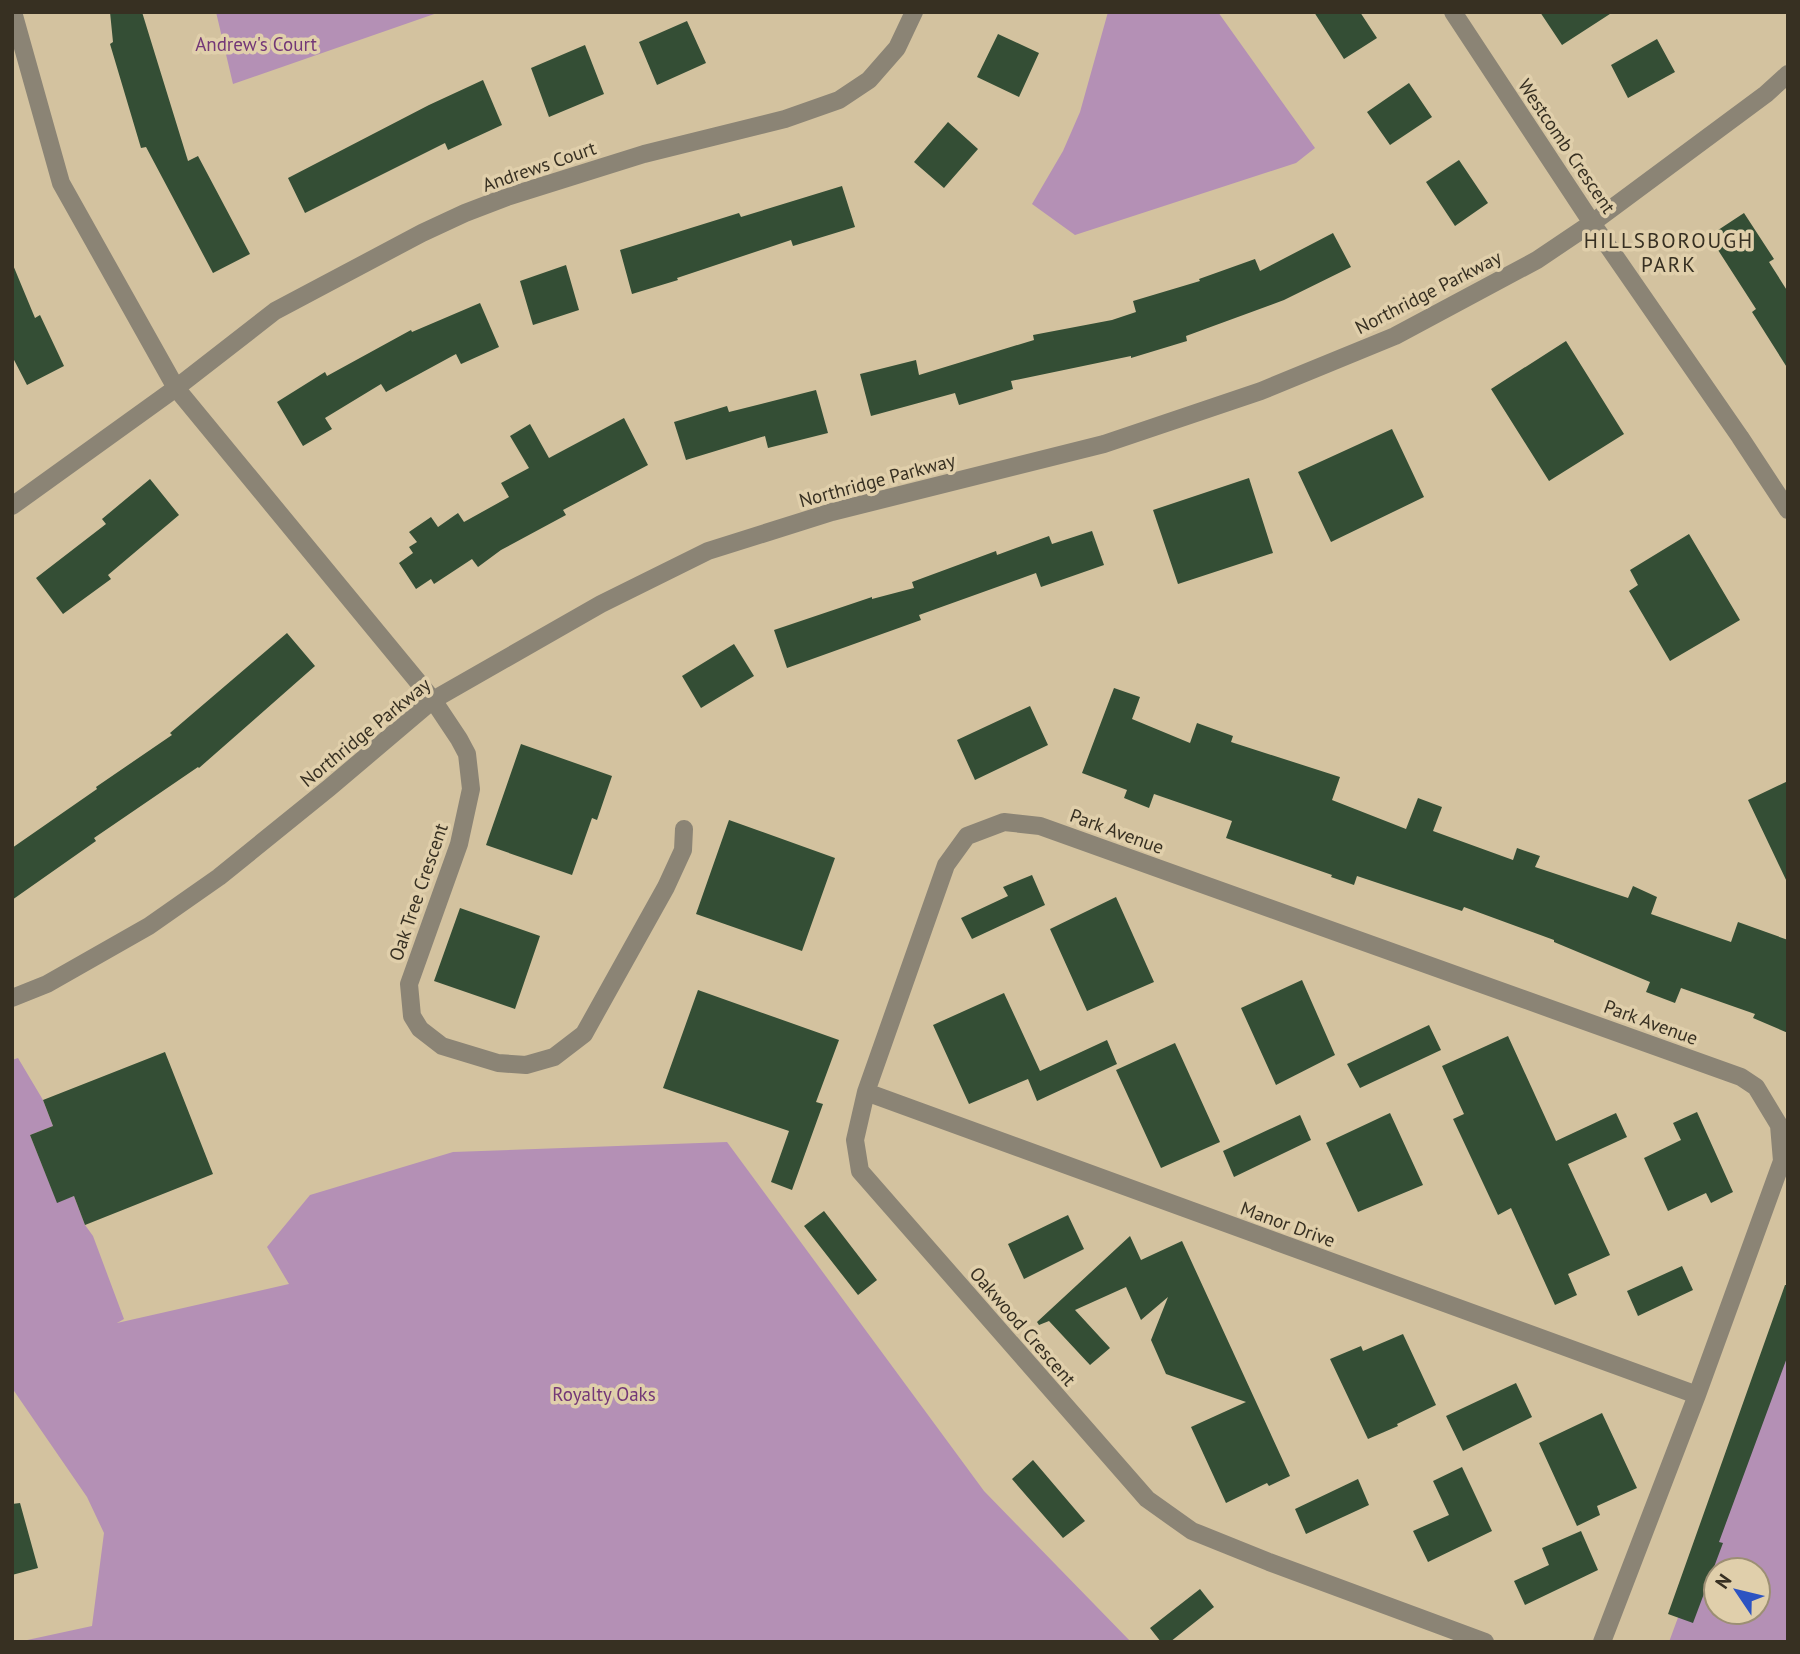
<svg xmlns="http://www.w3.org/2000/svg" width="1800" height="1654" font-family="'PT Sans',sans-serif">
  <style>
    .green { fill: #b490b5; fill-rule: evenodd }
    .building { fill: #344e35 }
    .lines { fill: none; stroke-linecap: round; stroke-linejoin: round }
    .minor { stroke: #8b8475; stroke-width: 18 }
    .labels { text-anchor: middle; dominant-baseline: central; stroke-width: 7; stroke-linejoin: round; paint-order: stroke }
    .park-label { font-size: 19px; fill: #733777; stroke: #e0cfab }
    .street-label { font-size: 19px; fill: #373022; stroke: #e0cfab }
    .neighbourhood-label { font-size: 21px; letter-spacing: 2px; fill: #373022; stroke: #e0cfab }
  </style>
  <rect width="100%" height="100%" fill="#d3c29f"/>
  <path class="green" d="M 216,12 L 440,12 L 233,84 Z
    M 1108,12 L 1218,12 L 1315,148 L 1296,163 L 1075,235 L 1032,204 L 1063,151 L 1080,112 Z
    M 18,1058 L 43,1100 L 53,1126 L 30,1135 L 57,1202 L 74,1196 L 85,1225 L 93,1236 L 124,1319 L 117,1323 L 289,1284 L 267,1247 L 310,1195 L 453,1152 L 727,1142 L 984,1491 L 1131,1642 L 18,1642 L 92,1626 L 104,1533 L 87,1497 L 12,1388 L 12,1060 Z
    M 1788,1319 L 1788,1642 L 1669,1642 ZM 1716,1570 L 1758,1570 L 1758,1612 L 1716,1612 Z"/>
  <path class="building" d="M 110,12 L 142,12 L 188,161 L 198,156 L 250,254 L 213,273 L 146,147 L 141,148 L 110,44 L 113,42 Z
    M 1314,12 L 1360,12 L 1377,38 L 1344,59 Z
    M 1540,12 L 1613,12 L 1562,45 Z
    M 687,21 L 706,63 L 657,85 L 639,42 Z
    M 998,34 L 1039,53 L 1019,97 L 977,77 Z
    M 1657,39 L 1675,72 L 1628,98 L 1611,65 Z
    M 585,45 L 604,94 L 549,117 L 531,68 Z
    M 483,80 L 502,125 L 448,150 L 445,143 L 305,213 L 288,178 L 429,105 Z
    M 1409,83 L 1432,117 L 1390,145 L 1367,112 Z
    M 948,122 L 978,149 L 944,188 L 914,162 Z
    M 1459,160 L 1488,203 L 1455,226 L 1426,182 Z
    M 842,186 L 855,227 L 793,246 L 791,240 L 677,278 L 678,280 L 632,294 L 620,250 L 739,213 L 741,217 Z
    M 1744,213 L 1774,259 L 1769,262 L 1788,292 L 1788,369 L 1752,312 L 1756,309 L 1709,236 Z
    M 1333,233 L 1351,267 L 1284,300 L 1186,336 L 1187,341 L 1131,358 L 1131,356 L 1011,381 L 1013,389 L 959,405 L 955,393 L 871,416 L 860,374 L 916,360 L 919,375 L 1034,340 L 1033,335 L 1112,320 L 1136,312 L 1133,301 L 1200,281 L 1199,279 L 1255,259 L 1260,271 Z
    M 13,265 L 35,318 L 40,315 L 64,366 L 27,385 L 12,356 Z
    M 566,265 L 579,310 L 533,325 L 520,281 Z
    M 480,303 L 499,347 L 461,364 L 456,354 L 386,392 L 381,384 L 325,418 L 332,429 L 303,446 L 277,402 L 325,372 L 327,376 L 411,330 L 412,332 Z
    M 1566,341 L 1624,434 L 1549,481 L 1491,389 Z
    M 816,390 L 828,433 L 768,448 L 765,436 L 686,460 L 674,422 L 727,406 L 729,412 Z
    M 624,418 L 648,465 L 563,510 L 566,515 L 501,550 L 478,567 L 472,559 L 434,584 L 431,579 L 416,589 L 399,563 L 413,553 L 409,547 L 417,542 L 409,532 L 431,517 L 438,527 L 458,513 L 464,522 L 509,497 L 501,483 L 529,468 L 510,436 L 530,424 L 549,458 Z
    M 1392,429 L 1424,497 L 1331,542 L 1298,472 Z
    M 1249,478 L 1273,553 L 1178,584 L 1153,510 Z
    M 150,479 L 179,515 L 108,575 L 111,579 L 63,614 L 36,578 L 106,524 L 102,519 Z
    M 1092,531 L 1104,565 L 1041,587 L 1036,573 L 919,615 L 921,620 L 787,668 L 774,630 L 872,597 L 872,599 L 914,588 L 912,582 L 996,551 L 997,555 L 1049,536 L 1052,544 Z
    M 1689,534 L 1740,620 L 1670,661 L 1629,591 L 1638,585 L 1630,570 Z
    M 287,633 L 315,666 L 199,768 L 198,767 L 94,838 L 96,841 L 12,900 L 12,848 L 97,789 L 96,787 L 172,735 L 170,733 Z
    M 734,644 L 754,676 L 701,708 L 682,676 Z
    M 1114,688 L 1140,697 L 1132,719 L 1190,743 L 1197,723 L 1233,736 L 1231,742 L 1340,777 L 1332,800 L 1406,829 L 1418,798 L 1442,807 L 1433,831 L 1513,860 L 1517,848 L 1540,856 L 1535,867 L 1628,898 L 1633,886 L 1657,897 L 1651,914 L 1731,942 L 1738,922 L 1788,940 L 1788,1033 L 1753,1018 L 1755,1014 L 1681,988 L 1675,1003 L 1646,992 L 1650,982 L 1554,942 L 1554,940 L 1464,907 L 1462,911 L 1357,876 L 1354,885 L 1331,877 L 1332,875 L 1226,838 L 1232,821 L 1154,794 L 1149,808 L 1124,798 L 1127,790 L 1082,773 Z
    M 1030,706 L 1048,745 L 975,780 L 957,740 Z
    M 521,744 L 612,776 L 597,820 L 592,818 L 572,875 L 486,845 Z
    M 1788,781 L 1788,884 L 1748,800 Z
    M 729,820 L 835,858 L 802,951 L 696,914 Z
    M 1032,875 L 1045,905 L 972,939 L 961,918 L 1008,896 L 1003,887 Z
    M 1116,897 L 1154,982 L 1087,1011 L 1050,929 Z
    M 460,908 L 540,936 L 515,1009 L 434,981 Z
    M 1302,980 L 1335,1055 L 1276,1085 L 1241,1008 Z
    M 698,990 L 839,1040 L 816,1102 L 823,1104 L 792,1190 L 771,1182 L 789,1131 L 663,1088 Z
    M 1004,993 L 1040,1071 L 1107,1040 L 1117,1064 L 1037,1101 L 1028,1079 L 969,1104 L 933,1025 Z
    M 1429,1025 L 1441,1050 L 1360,1088 L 1347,1064 Z
    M 1508,1036 L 1556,1141 L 1616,1113 L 1627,1137 L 1568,1164 L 1610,1255 L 1568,1274 L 1577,1295 L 1555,1305 L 1511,1208 L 1498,1215 L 1453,1119 L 1464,1114 L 1442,1066 Z
    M 1175,1043 L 1220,1142 L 1161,1168 L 1116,1070 Z
    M 165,1052 L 213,1174 L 85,1225 L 74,1196 L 57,1203 L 30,1135 L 53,1126 L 43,1100 Z
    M 1697,1112 L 1733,1192 L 1711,1203 L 1706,1193 L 1668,1211 L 1644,1158 L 1681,1140 L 1673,1123 Z
    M 1390,1113 L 1423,1185 L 1358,1212 L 1326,1143 Z
    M 1300,1115 L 1311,1140 L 1234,1177 L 1223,1151 Z
    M 824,1211 L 877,1280 L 858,1295 L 804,1226 Z
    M 1068,1215 L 1084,1249 L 1024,1279 L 1008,1244 Z
    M 1130,1236 L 1141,1260 L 1182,1241 L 1290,1476 L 1269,1486 L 1267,1483 L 1226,1503 L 1191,1427 L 1246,1402 L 1166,1374 L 1151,1340 L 1168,1297 L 1141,1320 L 1126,1287 L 1075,1310 L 1110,1348 L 1090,1365 L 1049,1321 L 1039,1325 L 1037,1322 Z
    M 1682,1266 L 1693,1290 L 1638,1316 L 1627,1291 Z
    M 1785,1285 L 1788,1285 L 1788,1355 L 1719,1542 L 1723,1543 L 1693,1623 L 1668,1614 Z
    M 1403,1334 L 1436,1405 L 1397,1424 L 1398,1426 L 1368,1439 L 1330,1359 L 1361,1346 L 1363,1351 Z
    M 1516,1383 L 1532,1417 L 1463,1451 L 1446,1416 Z
    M 1602,1413 L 1637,1488 L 1597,1506 L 1600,1515 L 1577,1526 L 1539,1443 Z
    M 1033,1460 L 1085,1521 L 1063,1538 L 1012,1479 Z
    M 1462,1467 L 1492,1531 L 1428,1562 L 1413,1531 L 1449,1515 L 1433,1481 Z
    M 1358,1479 L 1369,1505 L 1306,1534 L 1295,1509 Z
    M 20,1503 L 38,1568 L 12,1575 L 12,1504 Z
    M 1581,1531 L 1598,1570 L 1525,1605 L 1514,1581 L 1549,1565 L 1542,1548 Z
    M 1200,1589 L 1214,1607 L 1170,1642 L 1161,1642 L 1150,1628 Z"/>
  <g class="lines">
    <path class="minor" d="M 13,12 L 61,183 L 176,388 L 433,700 L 459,739 L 467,754 L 471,789 L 459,844 L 409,984 L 412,1016 L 420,1029 L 442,1046 L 498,1063 L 526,1065 L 554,1057 L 584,1034 L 666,887 L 683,850 L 684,829
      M 1453,12 L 1592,223 L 1740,437 L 1788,510
      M 12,506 L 176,388 L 275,311 L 422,233 L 465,213 L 507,197 L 644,154 L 785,119 L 839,100 L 869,80 L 897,48 L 914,12
      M 12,998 L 47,984 L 149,926 L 219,877 L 329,788 L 433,700 L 601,604 L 708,551 L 832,512 L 1104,444 L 1261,391 L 1395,336 L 1537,260 L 1592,223 L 1766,94 L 1788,74
      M 866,1092 L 1697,1395
      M 1485,1642 L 1269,1562 L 1192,1531 L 1147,1499 L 860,1171 L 855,1140 L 866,1092 L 946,865 L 967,836 L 1004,822 L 1040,826 L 1741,1077 L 1756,1087 L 1779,1125 L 1782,1161 L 1697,1395 L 1602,1642"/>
  </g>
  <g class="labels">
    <g class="park-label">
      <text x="256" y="44">Andrew's Court</text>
      <text x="604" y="1394">Royalty Oaks</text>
    </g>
    <g class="street-label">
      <text transform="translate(1567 146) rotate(56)">Westcomb Crescent</text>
      <text transform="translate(539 166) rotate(-19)">Andrews Court</text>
      <text transform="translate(1428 292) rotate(-27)">Northridge Parkway</text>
      <text transform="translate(877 480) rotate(-15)">Northridge Parkway</text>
      <text transform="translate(365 732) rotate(-39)">Northridge Parkway</text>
      <text transform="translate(1117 831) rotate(20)">Park Avenue</text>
      <text transform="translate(418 892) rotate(-71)">Oak Tree Crescent</text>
      <text transform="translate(1651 1022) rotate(20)">Park Avenue</text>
      <text transform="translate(1288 1224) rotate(20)">Manor Drive</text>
      <text transform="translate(1023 1326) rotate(49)">Oakwood Crescent</text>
    </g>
    <g class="neighbourhood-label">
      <text x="1669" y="240">HILLSBOROUGH<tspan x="1669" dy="24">PARK</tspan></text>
    </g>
  </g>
  <rect width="1800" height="1654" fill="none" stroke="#373022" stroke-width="28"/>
  <g transform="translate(1737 1591) rotate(305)"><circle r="33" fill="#e0cfab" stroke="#9c8f74" stroke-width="2"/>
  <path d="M0-5L12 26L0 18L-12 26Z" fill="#2c53c2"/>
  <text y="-10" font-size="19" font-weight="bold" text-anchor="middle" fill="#373022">N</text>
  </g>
</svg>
